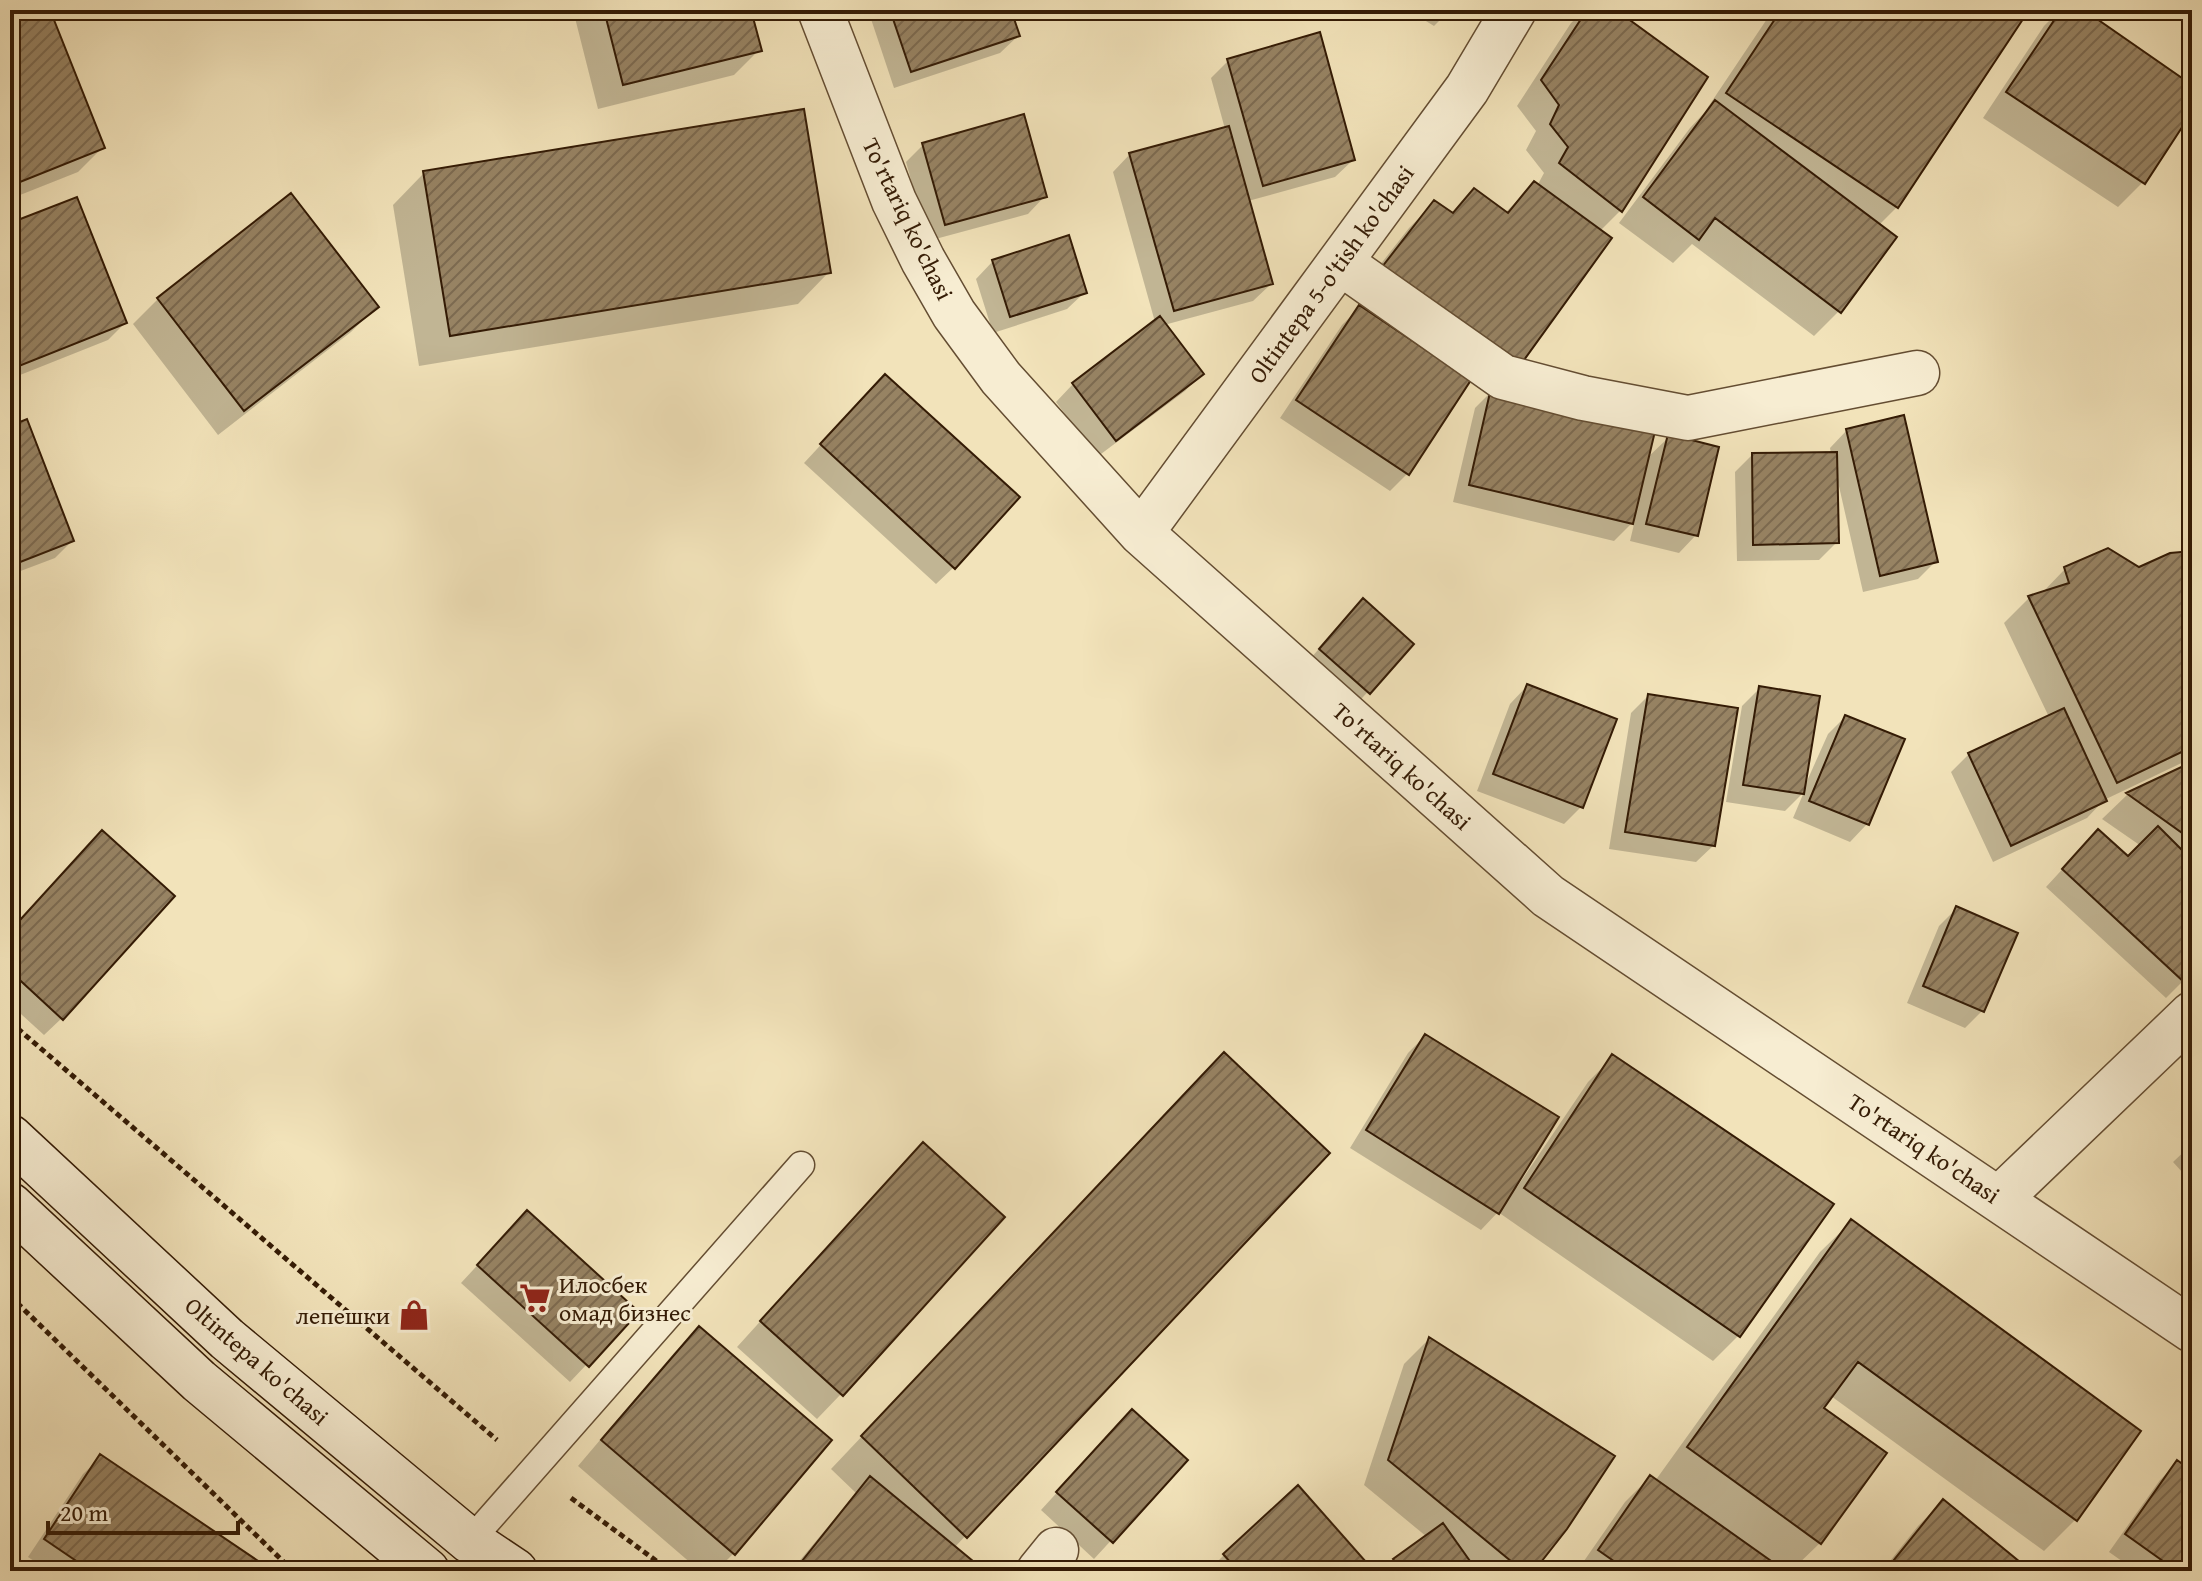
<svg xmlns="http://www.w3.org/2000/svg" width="2202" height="1581" font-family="'Gentium Book Plus',serif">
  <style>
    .shadow { fill: #0003 }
    .building { fill: url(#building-hatch); stroke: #341b05; stroke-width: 2 }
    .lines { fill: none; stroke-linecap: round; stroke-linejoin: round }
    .lane-casing { stroke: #644d32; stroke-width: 29 }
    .street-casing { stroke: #644d32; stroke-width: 47 }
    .secondary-casing { stroke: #341b05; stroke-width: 47 }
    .path { stroke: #341b05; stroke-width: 5; stroke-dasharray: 6 4; stroke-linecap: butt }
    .lane { stroke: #f7edd2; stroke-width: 26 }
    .street { stroke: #f7edd2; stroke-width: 44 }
    .secondary { stroke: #f7edd2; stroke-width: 44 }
    .labels { text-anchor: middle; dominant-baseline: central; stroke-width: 6; stroke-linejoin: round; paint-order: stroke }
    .street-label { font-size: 24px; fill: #341b05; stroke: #f7edd2 }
    .poi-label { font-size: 24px; fill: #341b05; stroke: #f7edd2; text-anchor: start }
  </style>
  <defs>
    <pattern id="building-hatch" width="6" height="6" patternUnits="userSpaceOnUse" patternTransform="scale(2)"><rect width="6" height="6" fill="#978363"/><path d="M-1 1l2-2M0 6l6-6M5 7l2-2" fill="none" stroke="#7c6a50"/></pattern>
  </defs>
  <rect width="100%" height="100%" fill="#f2e3ba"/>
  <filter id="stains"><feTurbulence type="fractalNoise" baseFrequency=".0025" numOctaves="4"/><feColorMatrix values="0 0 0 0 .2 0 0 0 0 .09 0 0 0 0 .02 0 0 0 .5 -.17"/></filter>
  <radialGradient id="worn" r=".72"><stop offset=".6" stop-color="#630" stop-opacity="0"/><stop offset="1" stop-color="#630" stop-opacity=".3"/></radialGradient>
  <path class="shadow" d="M 10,10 L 48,10 L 103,147 L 78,172 L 10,199 Z
    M 573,10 L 749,10 L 759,50 L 734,75 L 598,109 Z
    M 868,10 L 1009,10 L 1018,36 L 1000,53 L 894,88 Z
    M 1408,10 L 1450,10 L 1434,26 Z
    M 1585,10 L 1612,10 L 1621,210 L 1600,231 L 1358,293 L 1409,228 L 1434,203 L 1451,214 L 1475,191 L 1505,213 L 1534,184 L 1537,186 L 1544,173 L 1526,150 L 1536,131 L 1517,106 L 1571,23 Z
    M 1773,10 L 2027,10 L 1897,207 L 1878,226 L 1839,311 L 1814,336 L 1692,244 L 1673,263 L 1619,223 L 1690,128 L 1704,113 Z
    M 2060,10 L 2081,10 L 2192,88 L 2192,109 L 2143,182 L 2118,207 L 1983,118 L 2044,26 Z
    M 1228,61 L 1353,160 L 1335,177 L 1248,201 L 1271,284 L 1253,301 L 1164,325 L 1202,373 L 1185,391 L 1097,457 L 1056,402 L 1073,384 L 1155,322 L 1113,172 L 1130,154 L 1225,129 L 1211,78 Z
    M 923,145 L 1045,196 L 1028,214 L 928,241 L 906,162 Z
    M 424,173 L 829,272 L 798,304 L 419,366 L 393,205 Z
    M 10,225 L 125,323 L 108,340 L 10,379 Z
    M 993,261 L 1085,292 L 1067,309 L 993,333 L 976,279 Z
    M 158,299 L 376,307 L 351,332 L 218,435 L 133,324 Z
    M 1359,308 L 1408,473 L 1390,491 L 1280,418 L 1342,325 Z
    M 1492,391 L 1646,459 L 1669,437 L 1696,535 L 1679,553 L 1630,541 L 1635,520 L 1614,541 L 1453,502 L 1475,408 Z
    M 868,394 L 954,567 L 936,584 L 804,463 Z
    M 10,428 L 72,541 L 55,558 L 10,575 Z
    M 1847,430 L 1935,562 L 1918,579 L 1863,592 L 1838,482 L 1837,542 L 1819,560 L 1737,561 L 1735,472 L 1752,455 L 1831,454 L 1830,448 Z
    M 2192,553 L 2192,758 L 2104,800 L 2087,818 L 1993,862 L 1951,772 L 1969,754 L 2049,717 L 2004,623 L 2029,598 L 2040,595 L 2065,569 L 2139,570 Z
    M 1346,618 L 1412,644 L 1351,710 L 1303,667 Z
    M 1527,686 L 1581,807 L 1564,824 L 1477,791 L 1510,704 Z
    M 1760,688 L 1803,790 L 1828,734 L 1845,717 L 1867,824 L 1850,842 L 1793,818 L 1804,792 L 1785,811 L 1726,802 L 1742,706 Z
    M 1648,696 L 1714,845 L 1696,862 L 1609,849 L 1631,713 Z
    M 2192,764 L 2192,844 L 2182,852 L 2189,860 L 2192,856 L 2192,972 L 2166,998 L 2046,887 L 2081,849 L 2128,859 L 2141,846 L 2102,819 L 2127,795 Z
    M 1957,908 L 1982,1011 L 1965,1028 L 1907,1003 L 1939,926 Z
    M 10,932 L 62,1018 L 44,1035 L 10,1004 Z
    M 1425,1036 L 1517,1187 L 1588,1082 L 1613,1057 L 1738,1336 L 1713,1361 L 1498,1212 L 1481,1230 L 1350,1148 L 1408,1053 Z
    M 1193,1086 L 1327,1153 L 954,1548 L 982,1571 L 791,1571 L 856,1493 L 831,1469 Z
    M 2192,1144 L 2192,1183 L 2173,1162 Z
    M 898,1170 L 841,1394 L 817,1419 L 737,1347 Z
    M 1852,1221 L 2139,1431 L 2075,1520 L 2044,1551 L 1831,1396 L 1822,1409 L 1820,1543 L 1791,1571 L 1784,1571 L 1772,1563 L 1766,1571 L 1577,1571 L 1625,1502 L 1650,1477 L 1655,1481 L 1820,1252 Z
    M 510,1230 L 636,1312 L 570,1382 L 461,1283 Z
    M 699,1328 L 734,1553 L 716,1571 L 700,1571 L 578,1466 L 674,1353 Z
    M 1429,1339 L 1532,1571 L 1384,1571 L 1427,1537 L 1364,1485 L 1404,1364 Z
    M 1115,1429 L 1185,1460 L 1094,1559 L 1041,1510 Z
    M 101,1457 L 270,1571 L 49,1571 L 28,1557 L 83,1474 Z
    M 2177,1463 L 2192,1474 L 2192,1571 L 2136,1571 L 2109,1552 L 2160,1480 Z
    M 1298,1488 L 1372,1571 L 1208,1571 L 1224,1555 Z
    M 1943,1501 L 2028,1571 L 1882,1571 L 1918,1526 Z"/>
  <path class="building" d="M 10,10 L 50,10 L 105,148 L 10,186 Z
    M 604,10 L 751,10 L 762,51 L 623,85 Z
    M 890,10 L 1011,10 L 1020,36 L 911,72 Z
    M 1587,10 L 1616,10 L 1708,77 L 1622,212 L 1559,163 L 1568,147 L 1550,124 L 1559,105 L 1541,80 Z
    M 1781,10 L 2029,10 L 1898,208 L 1726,93 Z
    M 2061,10 L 2084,10 L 2192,85 L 2192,112 L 2145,184 L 2006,92 Z
    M 1320,32 L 1355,160 L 1263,186 L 1227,59 Z
    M 1715,100 L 1897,237 L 1841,313 L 1715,218 L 1699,240 L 1643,197 Z
    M 804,109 L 831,273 L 450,336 L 423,171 Z
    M 1024,114 L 1047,197 L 945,225 L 922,143 Z
    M 1229,126 L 1273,284 L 1174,311 L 1129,153 Z
    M 1534,181 L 1612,238 L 1519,367 L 1382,267 L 1434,200 L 1453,213 L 1474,188 L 1508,213 Z
    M 291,193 L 379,307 L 244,411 L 157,298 Z
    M 77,197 L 127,323 L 19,366 L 10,345 L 10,223 Z
    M 1069,235 L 1087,293 L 1010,317 L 992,260 Z
    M 1359,305 L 1471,380 L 1409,475 L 1296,400 Z
    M 1160,316 L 1204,374 L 1116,441 L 1072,383 Z
    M 885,374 L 1020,497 L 955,569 L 820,444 Z
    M 1491,388 L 1656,427 L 1633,524 L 1469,485 Z
    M 1904,415 L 1938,562 L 1880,576 L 1846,429 Z
    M 27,419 L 74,541 L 10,566 L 10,426 Z
    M 1668,434 L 1719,447 L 1698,536 L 1646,524 Z
    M 1837,452 L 1839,543 L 1753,545 L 1752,453 Z
    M 2108,548 L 2139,567 L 2170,553 L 2192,551 L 2192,747 L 2117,783 L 2028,596 L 2069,583 L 2064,567 Z
    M 1363,598 L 1414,644 L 1370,694 L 1319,649 Z
    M 1527,684 L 1617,719 L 1583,808 L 1493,774 Z
    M 1759,686 L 1820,696 L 1804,794 L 1743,785 Z
    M 1648,694 L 1738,708 L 1715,846 L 1625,832 Z
    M 2064,708 L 2107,801 L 2011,846 L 1968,753 Z
    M 1845,715 L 1905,739 L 1869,825 L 1809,801 Z
    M 2192,762 L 2192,840 L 2126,793 Z
    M 2158,826 L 2189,857 L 2192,854 L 2192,975 L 2185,983 L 2062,869 L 2098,829 L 2128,856 Z
    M 102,830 L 175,896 L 63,1020 L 10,971 L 10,931 Z
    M 1956,906 L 2018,933 L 1984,1012 L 1923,986 Z
    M 1425,1034 L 1559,1117 L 1499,1214 L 1366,1130 Z
    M 1224,1052 L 1330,1153 L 967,1538 L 861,1436 Z
    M 1612,1054 L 1834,1204 L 1740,1337 L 1524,1188 Z
    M 923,1142 L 1005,1217 L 843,1396 L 760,1321 Z
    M 527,1210 L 639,1312 L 589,1367 L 477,1265 Z
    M 1851,1219 L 2141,1431 L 2077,1521 L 1858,1362 L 1824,1408 L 1887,1453 L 1821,1544 L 1687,1447 Z
    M 699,1326 L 832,1440 L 735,1555 L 601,1440 Z
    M 1429,1337 L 1615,1456 L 1567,1529 L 1534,1571 L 1523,1571 L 1388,1460 Z
    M 1132,1409 L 1188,1460 L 1113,1543 L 1056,1492 Z
    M 100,1454 L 273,1571 L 91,1571 L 44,1539 Z
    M 2177,1460 L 2192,1471 L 2192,1571 L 2177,1571 L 2125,1534 Z
    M 1650,1475 L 1774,1563 L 1769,1571 L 1628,1571 L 1598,1550 Z
    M 870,1476 L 985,1571 L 814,1571 L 802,1561 Z
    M 1298,1485 L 1374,1571 L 1238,1571 L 1223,1554 Z
    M 1943,1499 L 2031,1571 L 1885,1571 Z
    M 1443,1523 L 1477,1571 L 1402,1571 L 1393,1559 Z"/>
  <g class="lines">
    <defs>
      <path id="lane" d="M 470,1541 L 801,1165"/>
      <path id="street" d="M 820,10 L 894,201 L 923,260 L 954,314 L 1001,378 L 1141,533 L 1548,896 L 2192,1330
        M 1341,263 L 1503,377 L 1583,398 L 1688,418 L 1917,373
        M 1141,533 L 1467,89 L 1514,10
        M 2000,1198 L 2192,1014
        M 1039,1571 L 1056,1550"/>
      <path id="secondary" d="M 10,1137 L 227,1339 L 470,1541 L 515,1571
        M 10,1205 L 199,1381 L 427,1571"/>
    </defs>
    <use href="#lane" class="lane-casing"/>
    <use href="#street" class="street-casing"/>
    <use href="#secondary" class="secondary-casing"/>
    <path class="path" d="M 10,1022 L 497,1440
      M 10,1296 L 293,1571
      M 571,1498 L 670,1571"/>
    <use href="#lane" class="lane"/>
    <use href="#street" class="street"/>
    <use href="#secondary" class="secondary"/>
  </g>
  <defs>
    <symbol id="supermarket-bare" viewBox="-9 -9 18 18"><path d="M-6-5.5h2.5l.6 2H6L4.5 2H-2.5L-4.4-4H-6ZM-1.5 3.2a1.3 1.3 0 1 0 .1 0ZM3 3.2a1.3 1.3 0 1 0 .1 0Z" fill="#8f2418" stroke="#f7edd2" stroke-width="2.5" paint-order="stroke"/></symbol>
    <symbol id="shop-bare" viewBox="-9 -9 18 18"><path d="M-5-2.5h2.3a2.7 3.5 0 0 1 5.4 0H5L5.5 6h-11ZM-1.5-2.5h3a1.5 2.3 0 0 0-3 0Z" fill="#8f2418" stroke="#f7edd2" stroke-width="2.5" paint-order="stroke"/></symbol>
  </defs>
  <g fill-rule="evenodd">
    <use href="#supermarket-bare" x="513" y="1276" width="44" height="44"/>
    <use href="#shop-bare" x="392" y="1293" width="44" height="44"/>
  </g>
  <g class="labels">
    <g class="street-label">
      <text transform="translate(908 219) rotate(64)">To'rtariq ko'chasi</text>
      <text transform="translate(1331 274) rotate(-54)">Oltintepa 5-o'tish ko'chasi</text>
      <text transform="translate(1402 766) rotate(42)">To'rtariq ko'chasi</text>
      <text transform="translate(1924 1148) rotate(34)">To'rtariq ko'chasi</text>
      <text transform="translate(257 1361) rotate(41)">Oltintepa ko'chasi</text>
    </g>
    <g class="poi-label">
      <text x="559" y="1284">Илосбек<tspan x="559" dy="28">омад бизнес</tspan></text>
      <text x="390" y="1315" text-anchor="end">лепешки</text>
    </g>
  </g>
  <rect width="2202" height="1581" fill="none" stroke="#f2e3ba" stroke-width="40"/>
  <rect x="12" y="12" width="2178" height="1557" fill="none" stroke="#341b05" stroke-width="4"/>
  <rect x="20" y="20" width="2162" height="1541" fill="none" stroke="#341b05" stroke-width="2"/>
  <path d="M48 1521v12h190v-12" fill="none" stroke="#341b05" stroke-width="4"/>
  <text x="60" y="1521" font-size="24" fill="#341b05" stroke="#f7edd2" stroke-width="6" paint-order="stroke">20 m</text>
  <rect width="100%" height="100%" filter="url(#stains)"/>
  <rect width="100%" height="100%" fill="url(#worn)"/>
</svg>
